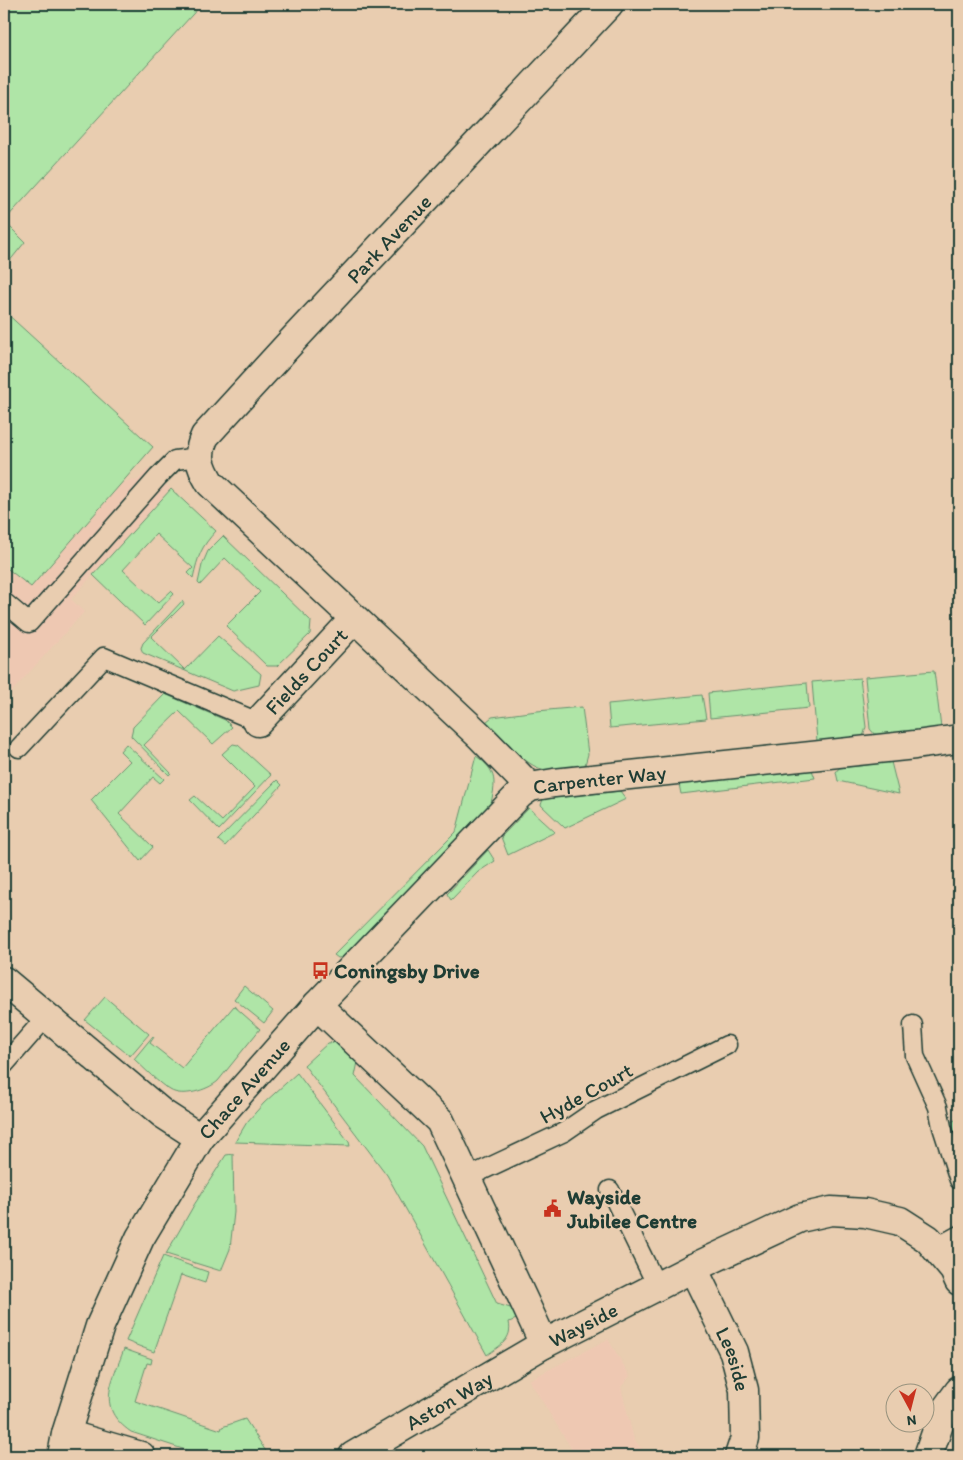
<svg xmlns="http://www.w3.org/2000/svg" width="963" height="1460" font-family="Itim,sans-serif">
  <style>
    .built { fill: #eec8b2 }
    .green { fill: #afe5a7; stroke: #67916e }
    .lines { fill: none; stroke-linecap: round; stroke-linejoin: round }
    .lane-casing { stroke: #1f3d34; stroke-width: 21 }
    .street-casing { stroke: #1f3d34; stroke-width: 31 }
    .lane { stroke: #e9cdb0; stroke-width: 18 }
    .street { stroke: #e9cdb0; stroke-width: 28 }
    .labels { text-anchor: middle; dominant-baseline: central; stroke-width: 5; stroke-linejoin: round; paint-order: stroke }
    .street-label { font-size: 21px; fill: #1f3d34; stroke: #e9cdb0 }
    .poi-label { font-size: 21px; font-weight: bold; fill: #1f3d34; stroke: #e9cdb0; text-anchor: start }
  </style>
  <rect width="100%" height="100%" fill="#e9cdb0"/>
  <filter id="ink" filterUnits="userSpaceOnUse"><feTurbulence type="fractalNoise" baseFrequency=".02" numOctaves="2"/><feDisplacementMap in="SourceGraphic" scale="10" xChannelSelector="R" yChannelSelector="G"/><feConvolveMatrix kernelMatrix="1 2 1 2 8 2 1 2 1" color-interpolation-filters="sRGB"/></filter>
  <g filter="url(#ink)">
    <path class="built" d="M 148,469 L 171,489 L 71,599 L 84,612 L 5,699 L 4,566 L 31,586 L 123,482 L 138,480 Z
      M 608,1339 L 630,1376 L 621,1387 L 634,1440 L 640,1446 L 645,1456 L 576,1456 L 529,1380 Z"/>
    <path class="green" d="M 4,4 L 202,4 L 4,221 Z
      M 4,221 L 25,242 L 4,268 Z
      M 4,311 L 153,447 L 31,587 L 4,566 Z
      M 171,489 L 216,531 C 201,547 198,556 193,578 L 188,573 L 193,568 L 156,534 L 123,570 L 158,603 L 171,591 L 174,594 L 145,625 L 93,575 Z
      M 223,536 L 311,621 L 310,634 L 277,666 L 267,666 L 226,626 L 260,592 L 225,558 L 200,585 L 198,583 L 202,565 L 208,551 Z
      M 182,601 L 184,604 L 151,637 L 185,670 L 218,636 L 261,674 L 259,685 L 233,691 L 143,653 L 141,648 L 143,643 Z
      M 934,671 L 941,728 L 876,736 L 870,729 L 865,677 Z
      M 860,678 L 866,727 L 863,737 L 817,741 L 812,682 Z
      M 807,683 L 809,708 L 710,718 L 708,693 Z
      M 165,694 L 225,720 L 232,727 L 213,744 L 179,711 L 144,745 L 171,773 L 169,775 L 131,736 L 133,727 Z
      M 702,695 L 706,719 L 610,728 L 608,704 Z
      M 582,707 L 588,754 L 585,765 C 574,767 557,772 546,770 C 525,767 501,737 486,722 L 492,717 L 537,711 Z
      M 126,744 L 164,779 L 160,783 L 153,777 L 119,814 L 153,847 L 140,861 L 91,800 L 130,761 L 120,751 Z
      M 233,744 L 238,745 L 271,775 L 219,830 L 190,800 L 195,796 L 222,821 L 255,787 L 222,754 Z
      M 476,756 C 498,771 496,783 490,807 L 344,957 L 338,958 L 334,955 L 456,832 Z
      M 891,762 L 899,794 L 838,781 L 836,772 L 839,768 Z
      M 812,770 L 815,778 L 681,794 L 679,784 Z
      M 277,780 L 282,785 L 225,846 L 218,840 Z
      M 620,791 L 626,799 L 565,828 L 541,805 L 543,799 Z
      M 529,808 L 555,832 L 508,855 L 501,837 Z
      M 488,850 L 495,861 L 478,872 L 451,900 L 447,894 Z
      M 244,986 L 273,1011 L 264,1023 L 234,999 Z
      M 105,997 L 149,1034 L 130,1056 L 85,1020 Z
      M 234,1006 L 260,1029 L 218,1081 C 208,1090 182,1098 170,1090 C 159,1084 144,1068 134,1059 L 153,1036 L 154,1037 L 150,1043 L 182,1068 Z
      M 336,1042 L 358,1062 L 355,1076 L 422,1146 L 497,1304 L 514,1309 L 519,1318 L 509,1322 C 513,1340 499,1346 487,1355 L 387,1175 L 304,1065 L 328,1043 Z
      M 297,1073 L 349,1142 L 350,1146 L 235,1142 L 247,1122 L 264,1103 Z
      M 959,1118 L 959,1145 L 951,1122 Z
      M 233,1154 L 234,1212 L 230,1249 L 221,1271 L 166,1254 L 194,1205 L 226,1155 Z
      M 163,1256 L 208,1272 L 205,1283 L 181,1275 L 154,1352 L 126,1341 Z
      M 124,1349 L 152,1359 L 151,1364 L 147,1363 L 135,1401 L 221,1430 L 222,1427 L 245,1419 L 269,1456 L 204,1456 L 131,1432 C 95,1407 112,1383 124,1349 Z"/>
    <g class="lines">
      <defs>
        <path id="lane" d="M 4,602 L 29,623 L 158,477 L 175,460 L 199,457
          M 19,748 L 104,657 L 258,722
          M 913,1025 L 915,1056 L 938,1107 L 942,1127 L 959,1180
          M 4,1065 L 47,1016
          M 466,1178 L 564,1132 L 596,1110 L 727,1045
          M 610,1190 L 657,1286
          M 935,1248 L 959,1235"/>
        <g id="street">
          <path id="s1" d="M 258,722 L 354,619"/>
          <path id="s2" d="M 530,787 L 479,735 L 210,483 C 200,466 196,455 205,436 L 292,341 L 609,4"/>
          <path d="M 4,981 L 163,1114 L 200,1138"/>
          <path d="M 317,1005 L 440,1121 L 544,1344"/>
          <path id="s3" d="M 693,1268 L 734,1352 L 744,1390 L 745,1438 L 739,1456"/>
          <path d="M 66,1434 L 141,1456"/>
          <path id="s4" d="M 62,1456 L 66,1434 L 100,1326 L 140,1238 L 200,1138 L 317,1005 L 520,794 L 530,787 L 554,783 L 915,745 L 959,739"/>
          <path id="s5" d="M 353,1456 L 544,1344 L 693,1268 L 800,1218 L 831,1211 L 865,1213 L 900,1221 L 928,1239 L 954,1270 L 959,1281"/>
          <path d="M 928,1456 L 943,1413 L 959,1391"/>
        </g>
      </defs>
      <use href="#lane" class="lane-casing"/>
      <use href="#street" class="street-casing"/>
      <use href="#lane" class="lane"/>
      <use href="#street" class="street"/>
    </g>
  </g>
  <defs>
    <symbol id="bus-bare" viewBox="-9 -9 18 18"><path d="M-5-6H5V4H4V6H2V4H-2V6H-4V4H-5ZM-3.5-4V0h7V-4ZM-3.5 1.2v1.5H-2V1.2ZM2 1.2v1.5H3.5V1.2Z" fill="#c8321e" stroke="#e9cdb0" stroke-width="2.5" paint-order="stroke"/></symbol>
    <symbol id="civic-bare" viewBox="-9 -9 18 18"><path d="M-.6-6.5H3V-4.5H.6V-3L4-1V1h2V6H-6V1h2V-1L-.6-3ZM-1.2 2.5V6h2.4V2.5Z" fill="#c8321e" stroke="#e9cdb0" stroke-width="2.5" paint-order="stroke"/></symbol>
  </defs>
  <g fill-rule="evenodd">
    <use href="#bus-bare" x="308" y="958" width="25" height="25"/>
    <use href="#civic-bare" x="540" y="1196" width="25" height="25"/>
  </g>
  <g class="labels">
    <g class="street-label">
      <text stroke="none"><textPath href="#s2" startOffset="761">Park Avenue</textPath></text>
      <text stroke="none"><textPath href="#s1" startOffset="70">Fields Court</textPath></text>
      <text stroke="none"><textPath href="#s4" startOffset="901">Carpenter Way</textPath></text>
      <text stroke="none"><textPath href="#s4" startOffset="415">Chace Avenue</textPath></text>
      <text transform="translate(586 1093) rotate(-29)">Hyde Court</text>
      <text stroke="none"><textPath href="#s5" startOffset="265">Wayside</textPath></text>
      <text stroke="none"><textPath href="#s3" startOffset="100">Leeside</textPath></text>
      <text stroke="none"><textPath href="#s5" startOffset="111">Aston Way</textPath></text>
    </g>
    <g class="poi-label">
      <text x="334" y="970">Coningsby Drive</text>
      <text x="567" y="1196">Wayside<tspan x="567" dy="24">Jubilee Centre</tspan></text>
    </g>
  </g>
  <rect width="963" height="1460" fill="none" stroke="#e9cdb0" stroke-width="20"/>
  <rect x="10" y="10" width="943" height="1440" fill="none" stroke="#1f3d34" stroke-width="2" filter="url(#ink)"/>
  <g transform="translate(910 1408) rotate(173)"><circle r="24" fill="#e9cdb0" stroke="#98937e"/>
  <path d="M0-4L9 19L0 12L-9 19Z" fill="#c8321e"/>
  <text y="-8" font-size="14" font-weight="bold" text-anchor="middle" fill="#1f3d34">N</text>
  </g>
</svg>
